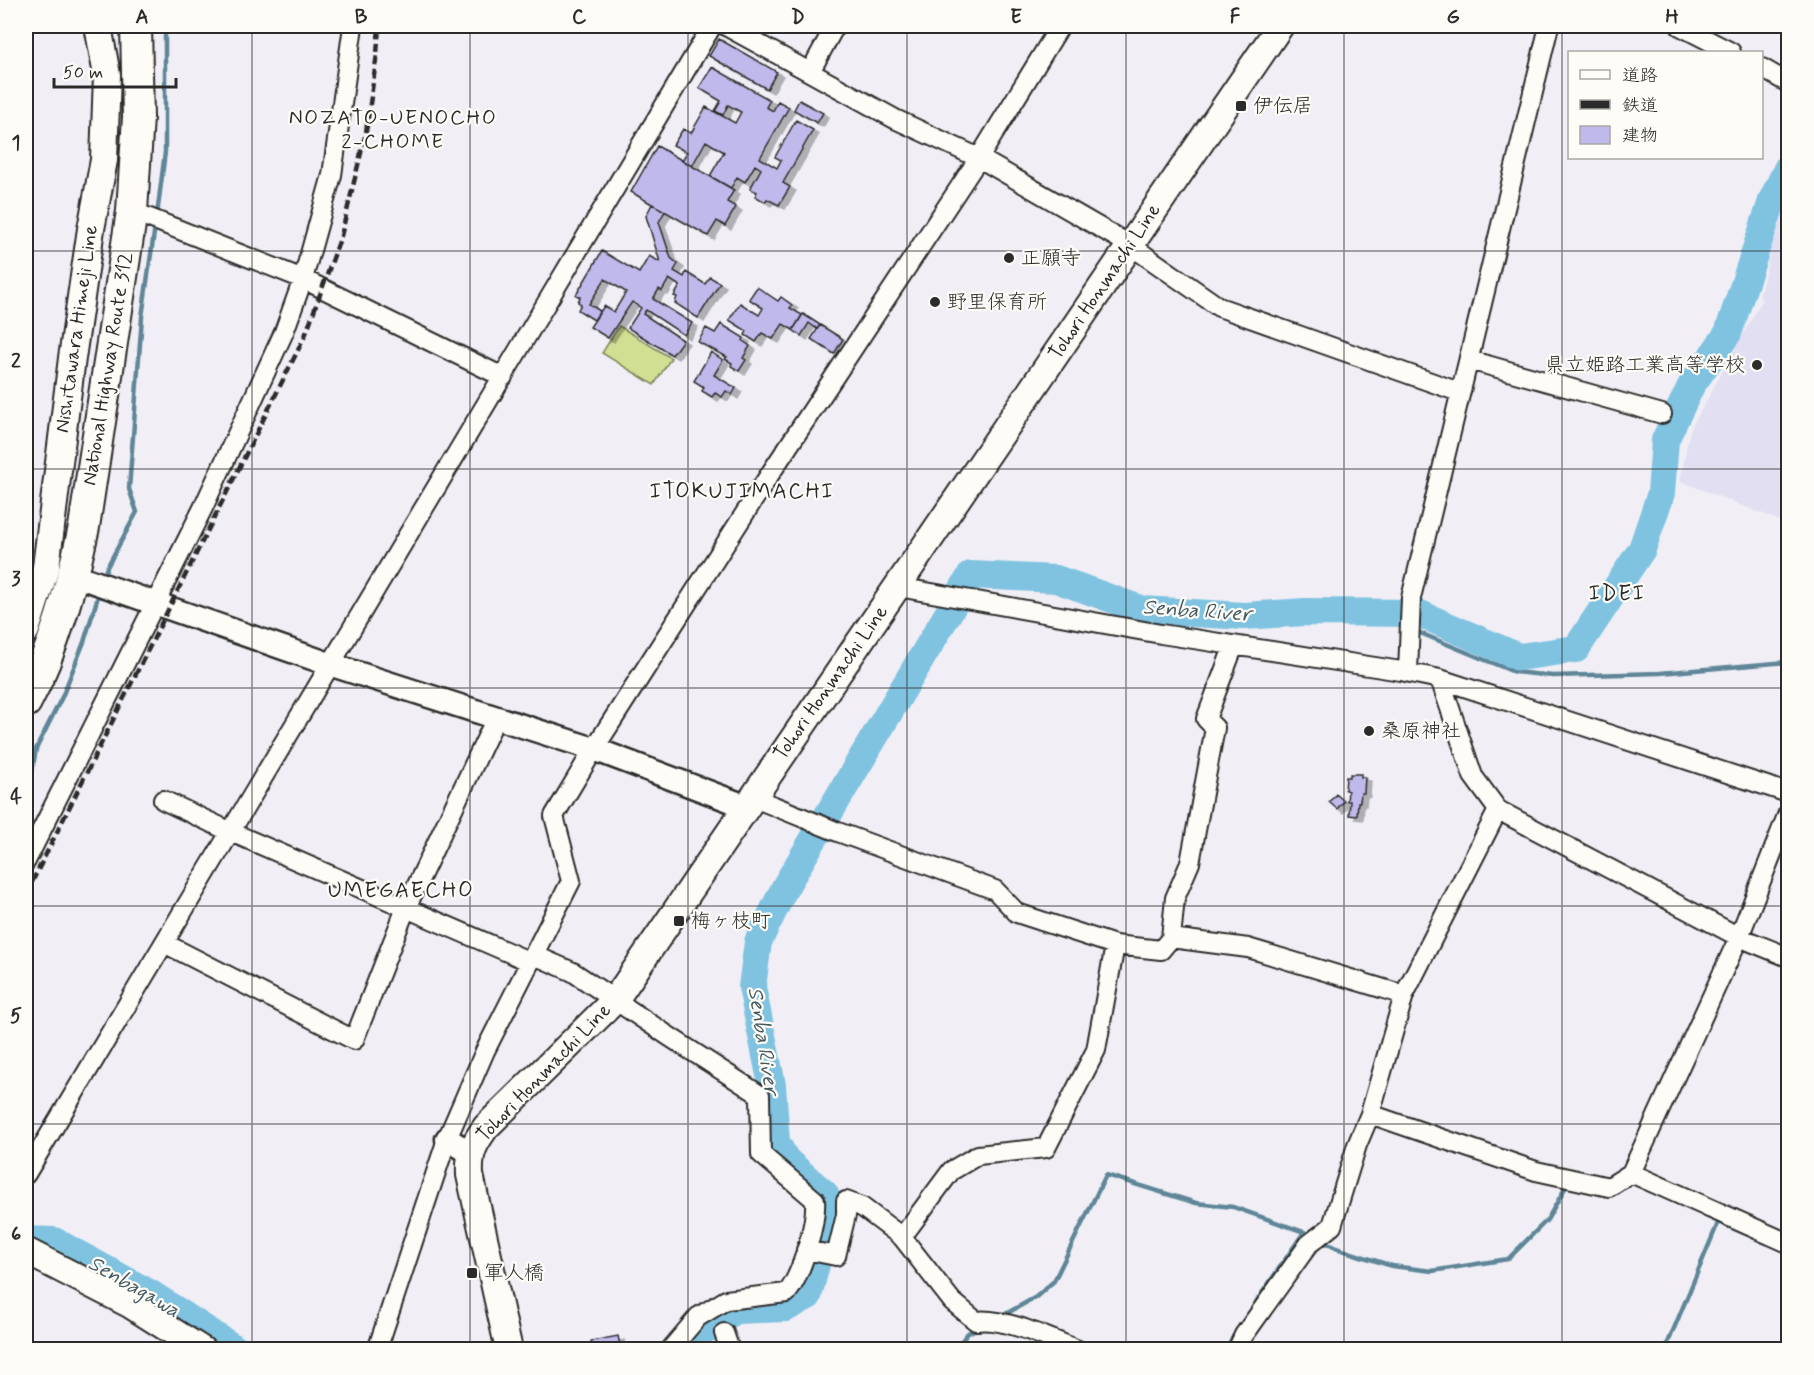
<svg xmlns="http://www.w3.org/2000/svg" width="1814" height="1375" font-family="Mynerve,'Klee One',sans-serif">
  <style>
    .built { fill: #e2dff2 }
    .green { fill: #d1df92; stroke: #7e855e; stroke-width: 1.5 }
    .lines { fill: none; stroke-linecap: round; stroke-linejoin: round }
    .stream { stroke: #5e8698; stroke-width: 4.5 }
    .river { stroke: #80c3e1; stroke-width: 28 }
    .building { fill: #c0b9eb; stroke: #2b2b2b; stroke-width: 1.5; filter: url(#shadow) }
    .minor-casing { stroke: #2b2b2b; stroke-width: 22 }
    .tertiary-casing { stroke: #2b2b2b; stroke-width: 27 }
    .secondary-casing { stroke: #2b2b2b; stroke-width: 30 }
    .trunk-casing { stroke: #2b2b2b; stroke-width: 34 }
    .minor { stroke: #fdfcf7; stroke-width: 18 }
    .tertiary { stroke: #fdfcf7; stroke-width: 22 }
    .secondary { stroke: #fdfcf7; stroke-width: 26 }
    .trunk { stroke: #fdfcf7; stroke-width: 30 }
    .rail { stroke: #2b2b2b; stroke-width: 4.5; stroke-dasharray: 9 4.5; stroke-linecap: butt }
    .grid { fill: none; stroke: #2b2b2b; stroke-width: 1.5; stroke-opacity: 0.55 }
    .poi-dot { fill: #2b2b2b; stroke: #fdfcf7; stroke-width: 2 }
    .labels { text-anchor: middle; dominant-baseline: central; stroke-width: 4.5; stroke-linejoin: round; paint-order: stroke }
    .poi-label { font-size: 20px; fill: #2b2b2b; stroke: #fdfcf7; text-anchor: start }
    .street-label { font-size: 20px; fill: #2b2b2b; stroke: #fdfcf7 }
    .neighbourhood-label { font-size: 21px; letter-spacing: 1.5px; fill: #2b2b2b; stroke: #fdfcf7 }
    .water-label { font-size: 21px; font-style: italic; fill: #445962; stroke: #fdfcf7 }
    .quarter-label { font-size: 22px; letter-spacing: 1.5px; fill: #2b2b2b; stroke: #fdfcf7 }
    .neatline { fill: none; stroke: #2b2b2b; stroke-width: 2 }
    .grid-label { font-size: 20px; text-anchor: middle; font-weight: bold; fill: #2b2b2b }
  </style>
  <defs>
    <filter id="shadow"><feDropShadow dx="6" dy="4" stdDeviation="0" flood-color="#0004"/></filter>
  </defs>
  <rect width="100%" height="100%" fill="#f1eff5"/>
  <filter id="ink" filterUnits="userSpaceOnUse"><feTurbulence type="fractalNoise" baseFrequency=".0167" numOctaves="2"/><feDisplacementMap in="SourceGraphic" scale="12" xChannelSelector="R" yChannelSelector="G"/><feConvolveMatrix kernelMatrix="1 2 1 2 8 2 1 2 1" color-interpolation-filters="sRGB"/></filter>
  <g filter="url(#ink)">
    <path class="built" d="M 1788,199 L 1788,524 L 1680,481 L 1690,430 L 1762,300 L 1759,297 L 1778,223 Z"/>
    <path class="green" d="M 619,326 L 671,358 L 654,385 L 602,353 Z"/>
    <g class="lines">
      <path class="stream" d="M 157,215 L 165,152 L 165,26
        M 103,579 L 107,567 L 137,512 L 129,489 L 142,317 L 155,226
        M 1305,612 L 1356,621 L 1394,623 L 1405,627
        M 1413,630 L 1514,672 L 1553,676 L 1660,673 L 1788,662
        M 26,791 L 30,783 L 36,749 L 62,697 L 84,642 L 100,590
        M 1705,1216 L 1766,1243
        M 1320,1240 L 1336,1248 L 1392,1266 L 1432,1271 L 1508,1259 L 1547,1220 L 1568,1183
        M 1256,1302 L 1304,1232 L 1312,1236
        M 1002,1316 L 1036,1297 L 1054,1281 L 1106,1175 L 1196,1203 L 1233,1207 L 1304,1232
        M 954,1350 L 968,1333 L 978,1328
        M 1225,1350 L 1237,1331
        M 1665,1350 L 1718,1223"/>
      <path class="river" d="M 26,1240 L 54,1241 L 151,1294 L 237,1350
        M 687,1350 L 697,1335 L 736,1310 L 786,1308 L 808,1296 L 829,1213 L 825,1194 L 786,1160 L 776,1142 L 772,1085 L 752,987 L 758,942 L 785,887 L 971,575 L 1056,579 L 1143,610 L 1244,616 L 1305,612 L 1418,613 L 1519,657 L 1576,649 L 1642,549 L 1661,493 L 1665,440 L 1691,386 L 1728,333 L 1773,198 L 1788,167"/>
    </g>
    <path class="building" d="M 719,39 L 777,72 L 767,89 L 709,56 Z
      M 712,67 L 770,100 L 766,107 L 773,111 L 778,101 L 789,107 L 760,158 L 777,168 L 781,160 L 775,157 L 796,120 L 813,130 L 783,183 L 790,187 L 779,205 L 767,199 L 765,202 L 755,196 L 757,192 L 750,189 L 761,169 L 755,165 L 745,182 L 737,177 L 731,188 L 710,176 L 724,152 L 706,141 L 692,166 L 682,161 L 687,152 L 673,145 L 683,129 L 691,133 L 706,107 L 735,123 L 741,112 L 728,105 L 723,115 L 715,111 L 721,101 L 699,88 Z
      M 799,100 L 823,113 L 817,123 L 794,110 Z
      M 657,146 L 734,190 L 727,202 L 736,207 L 725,226 L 717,221 L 708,236 L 631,192 Z
      M 652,204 L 665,211 L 659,222 L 671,258 L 678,264 L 674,271 L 684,277 L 686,272 L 705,284 L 710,277 L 720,283 L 698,318 L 675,303 L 677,297 L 674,296 L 680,286 L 669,279 L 662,291 L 659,289 L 653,299 L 692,323 L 684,335 L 646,310 L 643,314 L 683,340 L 672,355 L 628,328 L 641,308 L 632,302 L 608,338 L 590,327 L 604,306 L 614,312 L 626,292 L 605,279 L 589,304 L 600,311 L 594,320 L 578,310 L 581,304 L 578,302 L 580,297 L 576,295 L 602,251 L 639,273 L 649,256 L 660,262 L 646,216 Z
      M 757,287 L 778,301 L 781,297 L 792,305 L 790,308 L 802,315 L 793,330 L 783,324 L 773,339 L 762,333 L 756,342 L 745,335 L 747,331 L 729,320 L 740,303 L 759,315 L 763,308 L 749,299 Z
      M 803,314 L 820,325 L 817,329 L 809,323 L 801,336 L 793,330 Z
      M 721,324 L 744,338 L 743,341 L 750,346 L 743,358 L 746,360 L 739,371 L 731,366 L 732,363 L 725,359 L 727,357 L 698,342 L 706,328 L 715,333 Z
      M 820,325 L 843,339 L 834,354 L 811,339 Z
      M 711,352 L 723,360 L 714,375 L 736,388 L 732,395 L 726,391 L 722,397 L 715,393 L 712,397 L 702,391 L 704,387 L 694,381 Z
      M 1350,774 L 1361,774 L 1361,777 L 1365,777 L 1364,793 L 1361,793 L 1360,802 L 1358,802 L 1357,816 L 1349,815 L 1350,801 L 1347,801 L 1348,791 L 1345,790 L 1346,777 L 1350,777 Z
      M 1336,794 L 1344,801 L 1337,809 L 1329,802 Z
      M 618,1336 L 621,1350 L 592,1350 L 591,1341 Z"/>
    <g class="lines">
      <defs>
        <path id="minor" d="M 726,26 L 895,119 L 979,158 L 1130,245 L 1219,307 L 1459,392
          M 1680,26 L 1731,52
          M 1762,68 L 1788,83
          M 810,72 L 835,26
          M 132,211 L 303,279 L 503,377
          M 1469,360 L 1662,414
          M 898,587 L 1161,634 L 1401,671 L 1440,679 L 1788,793
          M 1408,672 L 1411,598 L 1549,26
          M 752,797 L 838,832 L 995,890 L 1017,913 L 1115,945 L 1161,950 L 1171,938 L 1248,948 L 1404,995
          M 163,800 L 231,832 L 526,960 L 534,955
          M 1498,810 L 1739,937 L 1788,957
          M 26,861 L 203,508 L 284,332 L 303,279 L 332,175 L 353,26
          M 1171,938 L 1175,898 L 1190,863 L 1215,728 L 1206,719 L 1234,645
          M 164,943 L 354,1040 L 406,908 L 496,718
          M 534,955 L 573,972 L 670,1037 L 760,1095 L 761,1154 L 815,1200 C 817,1223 801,1276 787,1293 L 726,1300 L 698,1317 L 670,1350
          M 1370,1114 L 1536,1171 L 1609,1187 L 1631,1173 L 1788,1243
          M 1631,1173 L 1739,937 L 1788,813
          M 26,1174 L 712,26
          M 902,1237 L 951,1171 L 978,1155 L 1046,1148 L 1096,1050 L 1115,945
          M 806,1250 L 836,1256 L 846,1215 L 846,1201 L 862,1207 L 902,1237 L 952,1301 L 976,1321 C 1005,1317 1050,1339 1078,1350
          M 724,1333 L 730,1350
          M 377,1350 L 447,1139 L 485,1051 L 571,881 L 554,816 L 594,749 L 770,474 L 979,158 L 1060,26
          M 1237,1350 L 1244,1335 L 1309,1244 L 1332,1226 L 1357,1145 L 1370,1114 L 1404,995 L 1498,810 L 1473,776 L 1440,679"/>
        <path id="tertiary" d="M 74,575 L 332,665 L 594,749 L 745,806
          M 447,1139 L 471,1153"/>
        <path id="secondary" d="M 26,630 L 46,567 L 72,358 L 91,229 L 104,160 L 107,75 L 98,26
          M 26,1251 L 131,1305 L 202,1350
          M 509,1350 L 470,1175 C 469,1153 473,1145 486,1127 L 615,1000 L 1280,26"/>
        <path id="trunk" d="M 26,702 C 55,648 71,586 84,527 L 132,211 L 138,117 L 136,26"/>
      </defs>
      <use href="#minor" class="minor-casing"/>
      <use href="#tertiary" class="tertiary-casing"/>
      <use href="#secondary" class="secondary-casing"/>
      <use href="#trunk" class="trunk-casing"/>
      <use href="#minor" class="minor"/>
      <use href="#tertiary" class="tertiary"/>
      <use href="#secondary" class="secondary"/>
      <use href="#trunk" class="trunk"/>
      <path class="rail" d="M 26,894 L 305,336 L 341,236 L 366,132 L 377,54 L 379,26"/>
    </g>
  </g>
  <path class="grid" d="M 252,26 L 252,1350M 470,26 L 470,1350M 688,26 L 688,1350M 907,26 L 907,1350M 1126,26 L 1126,1350M 1344,26 L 1344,1350M 1562,26 L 1562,1350M 26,251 L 1788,251M 26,469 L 1788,469M 26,688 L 1788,688M 26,906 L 1788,906M 26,1124 L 1788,1124"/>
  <g class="poi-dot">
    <rect x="1235" y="100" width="12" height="12" rx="3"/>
    <circle cx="1009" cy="258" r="6"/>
    <circle cx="935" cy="302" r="6"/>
    <circle cx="1757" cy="365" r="6"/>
    <circle cx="1369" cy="731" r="6"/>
    <rect x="673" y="915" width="12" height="12" rx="3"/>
    <rect x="466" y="1267" width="12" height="12" rx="3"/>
  </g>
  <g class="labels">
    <g class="poi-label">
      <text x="1253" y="106">伊伝居</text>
      <text x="1021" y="258">正願寺</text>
      <text x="947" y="302">野里保育所</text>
      <text x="1745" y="365" text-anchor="end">県立姫路工業高等学校</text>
      <text x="1381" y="731">桑原神社</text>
      <text x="691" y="921">梅ヶ枝町</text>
      <text x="484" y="1273">軍人橋</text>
    </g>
    <g class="street-label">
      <text transform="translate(1105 282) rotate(-56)">Tohori Honmachi Line</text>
      <text transform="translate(77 329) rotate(-82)">Nishitawara Himeji Line</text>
      <text transform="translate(108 369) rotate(-81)">National Highway Route 312</text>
      <text transform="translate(831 683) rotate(-55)">Tohori Honmachi Line</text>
      <text transform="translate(544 1073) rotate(-46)">Tohori Honmachi Line</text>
    </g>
    <g class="neighbourhood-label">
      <text x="393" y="118">NOZATO-UENOCHO<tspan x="393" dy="24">2-CHOME</tspan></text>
    </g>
    <g class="water-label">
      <text transform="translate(1197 611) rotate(4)">Senba River</text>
      <text transform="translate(763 1041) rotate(81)">Senba River</text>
      <text transform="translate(134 1287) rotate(30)">Senbagawa</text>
    </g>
    <g class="quarter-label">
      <text x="742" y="492">ITOKUJIMACHI</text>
      <text x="1617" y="594">IDEI</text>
      <text x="401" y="891">UMEGAECHO</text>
    </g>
  </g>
  <rect width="1814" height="1375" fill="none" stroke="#fdfcf7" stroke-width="66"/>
  <rect x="1568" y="51" width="195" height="108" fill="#fdfcf7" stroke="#a9a8a5" stroke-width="1.5"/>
  <rect x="1580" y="70" width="30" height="9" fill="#fdfcf7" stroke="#a9a8a5" stroke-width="1.5"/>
  <text x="1622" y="81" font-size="18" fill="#2b2b2b">道路</text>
  <rect x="1580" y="100" width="30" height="9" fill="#2b2b2b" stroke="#a9a8a5" stroke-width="1.5"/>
  <text x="1622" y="111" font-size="18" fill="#2b2b2b">鉄道</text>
  <rect x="1580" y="126" width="30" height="18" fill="#c0b9eb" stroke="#a9a8a5" stroke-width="1.5"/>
  <text x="1622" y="141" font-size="18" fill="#2b2b2b">建物</text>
  <path d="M54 78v9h122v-9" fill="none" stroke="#2b2b2b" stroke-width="3"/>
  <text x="63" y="78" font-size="18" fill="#2b2b2b" stroke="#fdfcf7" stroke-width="4.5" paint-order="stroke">50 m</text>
  <rect x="33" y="33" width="1748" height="1309" class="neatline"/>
  <g class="grid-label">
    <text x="142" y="23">A</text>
    <text x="361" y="23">B</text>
    <text x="579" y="23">C</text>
    <text x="798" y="23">D</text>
    <text x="1016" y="23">E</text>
    <text x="1235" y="23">F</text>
    <text x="1453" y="23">G</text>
    <text x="1672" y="23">H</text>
    <text x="16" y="149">1</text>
    <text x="16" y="367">2</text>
    <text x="16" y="585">3</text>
    <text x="16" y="803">4</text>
    <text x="16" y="1022">5</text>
    <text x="16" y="1240">6</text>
  </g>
</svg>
